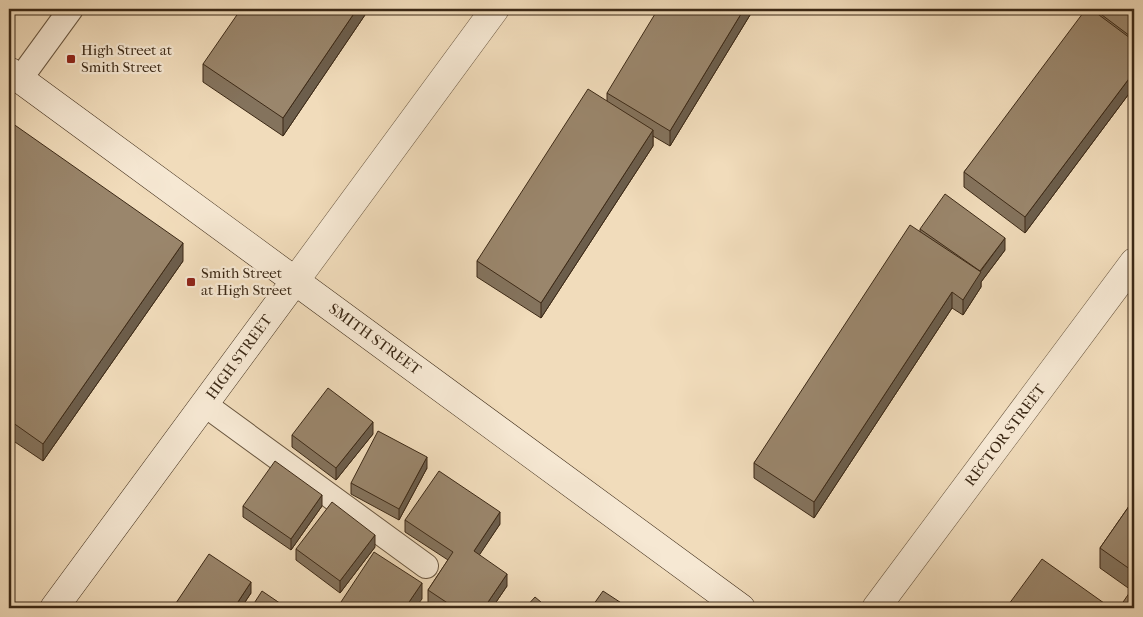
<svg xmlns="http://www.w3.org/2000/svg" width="1143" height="617" font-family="'IM FELL French Canon',serif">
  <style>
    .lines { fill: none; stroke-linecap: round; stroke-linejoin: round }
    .lane-casing { stroke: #69563f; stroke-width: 26 }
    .street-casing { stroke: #69563f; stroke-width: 29 }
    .secondary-casing { stroke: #3c2916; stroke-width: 29 }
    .lane { stroke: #f6e8d3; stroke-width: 24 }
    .street { stroke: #f6e8d3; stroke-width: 28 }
    .secondary { stroke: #f6e8d3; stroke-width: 28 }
    .wall { fill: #84735d; stroke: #3c2916 }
    .shaded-wall { fill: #6c5e4c; stroke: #3c2916 }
    .building { fill: #9a866c; stroke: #3c2916 }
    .poi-dot { fill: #8f2418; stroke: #f6e8d3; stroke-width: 2 }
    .labels { text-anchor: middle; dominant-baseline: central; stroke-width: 4.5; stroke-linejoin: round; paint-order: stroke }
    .poi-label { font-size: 15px; fill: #3c2916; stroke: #f6e8d3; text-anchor: start }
    .street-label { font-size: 15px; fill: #3c2916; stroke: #f6e8d3 }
  </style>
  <rect width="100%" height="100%" fill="#f1dcbb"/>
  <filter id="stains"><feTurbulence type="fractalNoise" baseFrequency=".004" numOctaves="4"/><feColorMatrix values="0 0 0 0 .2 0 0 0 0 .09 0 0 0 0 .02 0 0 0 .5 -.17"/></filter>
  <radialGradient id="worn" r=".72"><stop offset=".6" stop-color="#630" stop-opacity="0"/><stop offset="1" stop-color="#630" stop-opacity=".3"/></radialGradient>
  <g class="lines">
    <defs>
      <path id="lane" d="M 20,79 L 71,9
        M 204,404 L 426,566"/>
      <path id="street" d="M 295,281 L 495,9
        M 876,608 L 1134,262"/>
      <path id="secondary" d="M 9,71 L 741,608
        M 54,608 L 295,281"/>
    </defs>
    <use href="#lane" class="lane-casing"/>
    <use href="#street" class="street-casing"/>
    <use href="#secondary" class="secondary-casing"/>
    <use href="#lane" class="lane"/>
    <use href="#street" class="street"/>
    <use href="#secondary" class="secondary"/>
  </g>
  <path class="wall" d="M 369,9 L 283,136 L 203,82 L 203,64 Z
    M 750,9 L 750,15 L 670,146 L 653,136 L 653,146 L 541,318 L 477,277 L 477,261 L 607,101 L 607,93 Z
    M 1094,9 L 1134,9 L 1134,87 L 1025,233 L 964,187 L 964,172 L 1094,11 Z
    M 9,121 L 183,261 L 43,461 L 9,438 Z
    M 920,229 L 1005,250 L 981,282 L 981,287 L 963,315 L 952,308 L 814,518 L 754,478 L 754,463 L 920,232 Z
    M 1134,433 L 1134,457 L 1132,455 L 1132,436 Z
    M 373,434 L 336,480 L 292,447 L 292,435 Z
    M 427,468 L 399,520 L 351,494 L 351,483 Z
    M 1134,499 L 1134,608 L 1131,590 L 1100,568 L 1100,548 Z
    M 243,506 L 322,506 L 291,550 L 243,517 Z
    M 405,520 L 500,524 L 479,555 L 507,586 L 492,608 L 437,608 L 428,602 L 428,590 L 448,560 L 405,532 Z
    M 375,547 L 340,593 L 296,560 L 296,549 Z
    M 251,593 L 241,608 L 176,608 L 176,603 Z"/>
  <path class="shaded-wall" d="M 357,9 L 369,9 L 283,136 L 283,118 Z
    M 744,9 L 750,9 L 750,15 L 670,146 L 670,131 Z
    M 1134,72 L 1134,87 L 1025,233 L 1025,217 Z
    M 653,130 L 653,146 L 541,318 L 541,303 Z
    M 1005,238 L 1005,250 L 981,282 L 981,287 L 963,315 L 963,300 L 980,272 Z
    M 183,243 L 183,261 L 43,461 L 43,444 Z
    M 952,292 L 952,308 L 814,518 L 814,502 Z
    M 373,422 L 373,434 L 336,480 L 336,468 Z
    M 427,457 L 427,468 L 399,520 L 399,509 Z
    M 322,495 L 322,506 L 291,550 L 291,539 Z
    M 500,512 L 500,524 L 474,563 L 474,551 Z
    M 375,535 L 375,547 L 340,593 L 340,581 Z
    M 507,574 L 507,586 L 492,608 L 484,608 Z
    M 251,582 L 251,593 L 241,608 L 234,608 Z
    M 422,583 L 422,599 L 415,608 L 405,608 Z"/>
  <path class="building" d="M 241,9 L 357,9 L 283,118 L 203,64 Z
    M 658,9 L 744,9 L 670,131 L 607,93 Z
    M 1086,9 L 1091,9 L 1134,41 L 1134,72 L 1025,217 L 964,172 Z
    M 1094,9 L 1134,9 L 1134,39 Z
    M 588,89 L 653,130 L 541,303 L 477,261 Z
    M 9,121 L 183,243 L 43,444 L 9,420 Z
    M 945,194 L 1005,238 L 980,271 L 920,229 Z
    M 910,225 L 981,272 L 963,300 L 952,292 L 814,502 L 754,463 Z
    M 328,388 L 373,422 L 336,468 L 292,435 Z
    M 378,431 L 427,457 L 399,509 L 351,483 Z
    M 275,461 L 322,495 L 291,539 L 243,506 Z
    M 439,471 L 500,512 L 474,551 L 507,574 L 484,608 L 455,608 L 428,590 L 453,552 L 405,520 Z
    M 1134,499 L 1134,572 L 1100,548 Z
    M 332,502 L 375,535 L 340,581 L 296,549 Z
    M 374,552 L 422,583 L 405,608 L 337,608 Z
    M 209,554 L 251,582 L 234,608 L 185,608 L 176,603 Z
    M 1042,559 L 1111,608 L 1006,608 Z
    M 1134,586 L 1134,608 L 1119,608 Z
    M 262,591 L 287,608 L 251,608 Z
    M 603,591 L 629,608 L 591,608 Z
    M 535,597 L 548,608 L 525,608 Z"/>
  <g class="poi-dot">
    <rect x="66" y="54" width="10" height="10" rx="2.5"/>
    <rect x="186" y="277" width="10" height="10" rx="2.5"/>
  </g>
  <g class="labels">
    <g class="poi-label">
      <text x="81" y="50">High Street at<tspan x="81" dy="17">Smith Street</tspan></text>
      <text x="201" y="273">Smith Street<tspan x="201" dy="17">at High Street</tspan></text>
    </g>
    <g class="street-label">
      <text transform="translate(375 339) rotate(36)">SMITH STREET</text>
      <text transform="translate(239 357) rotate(-54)">HIGH STREET</text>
      <text transform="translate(1005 435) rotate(-53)">RECTOR STREET</text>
    </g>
  </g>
  <rect width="1143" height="617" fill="none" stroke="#f1dcbb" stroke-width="30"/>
  <rect x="10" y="10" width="1123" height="597" fill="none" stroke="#3c2916" stroke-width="2.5"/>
  <rect x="15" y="15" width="1113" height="587" fill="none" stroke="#3c2916"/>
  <rect width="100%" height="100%" filter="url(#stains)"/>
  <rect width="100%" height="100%" fill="url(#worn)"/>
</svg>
